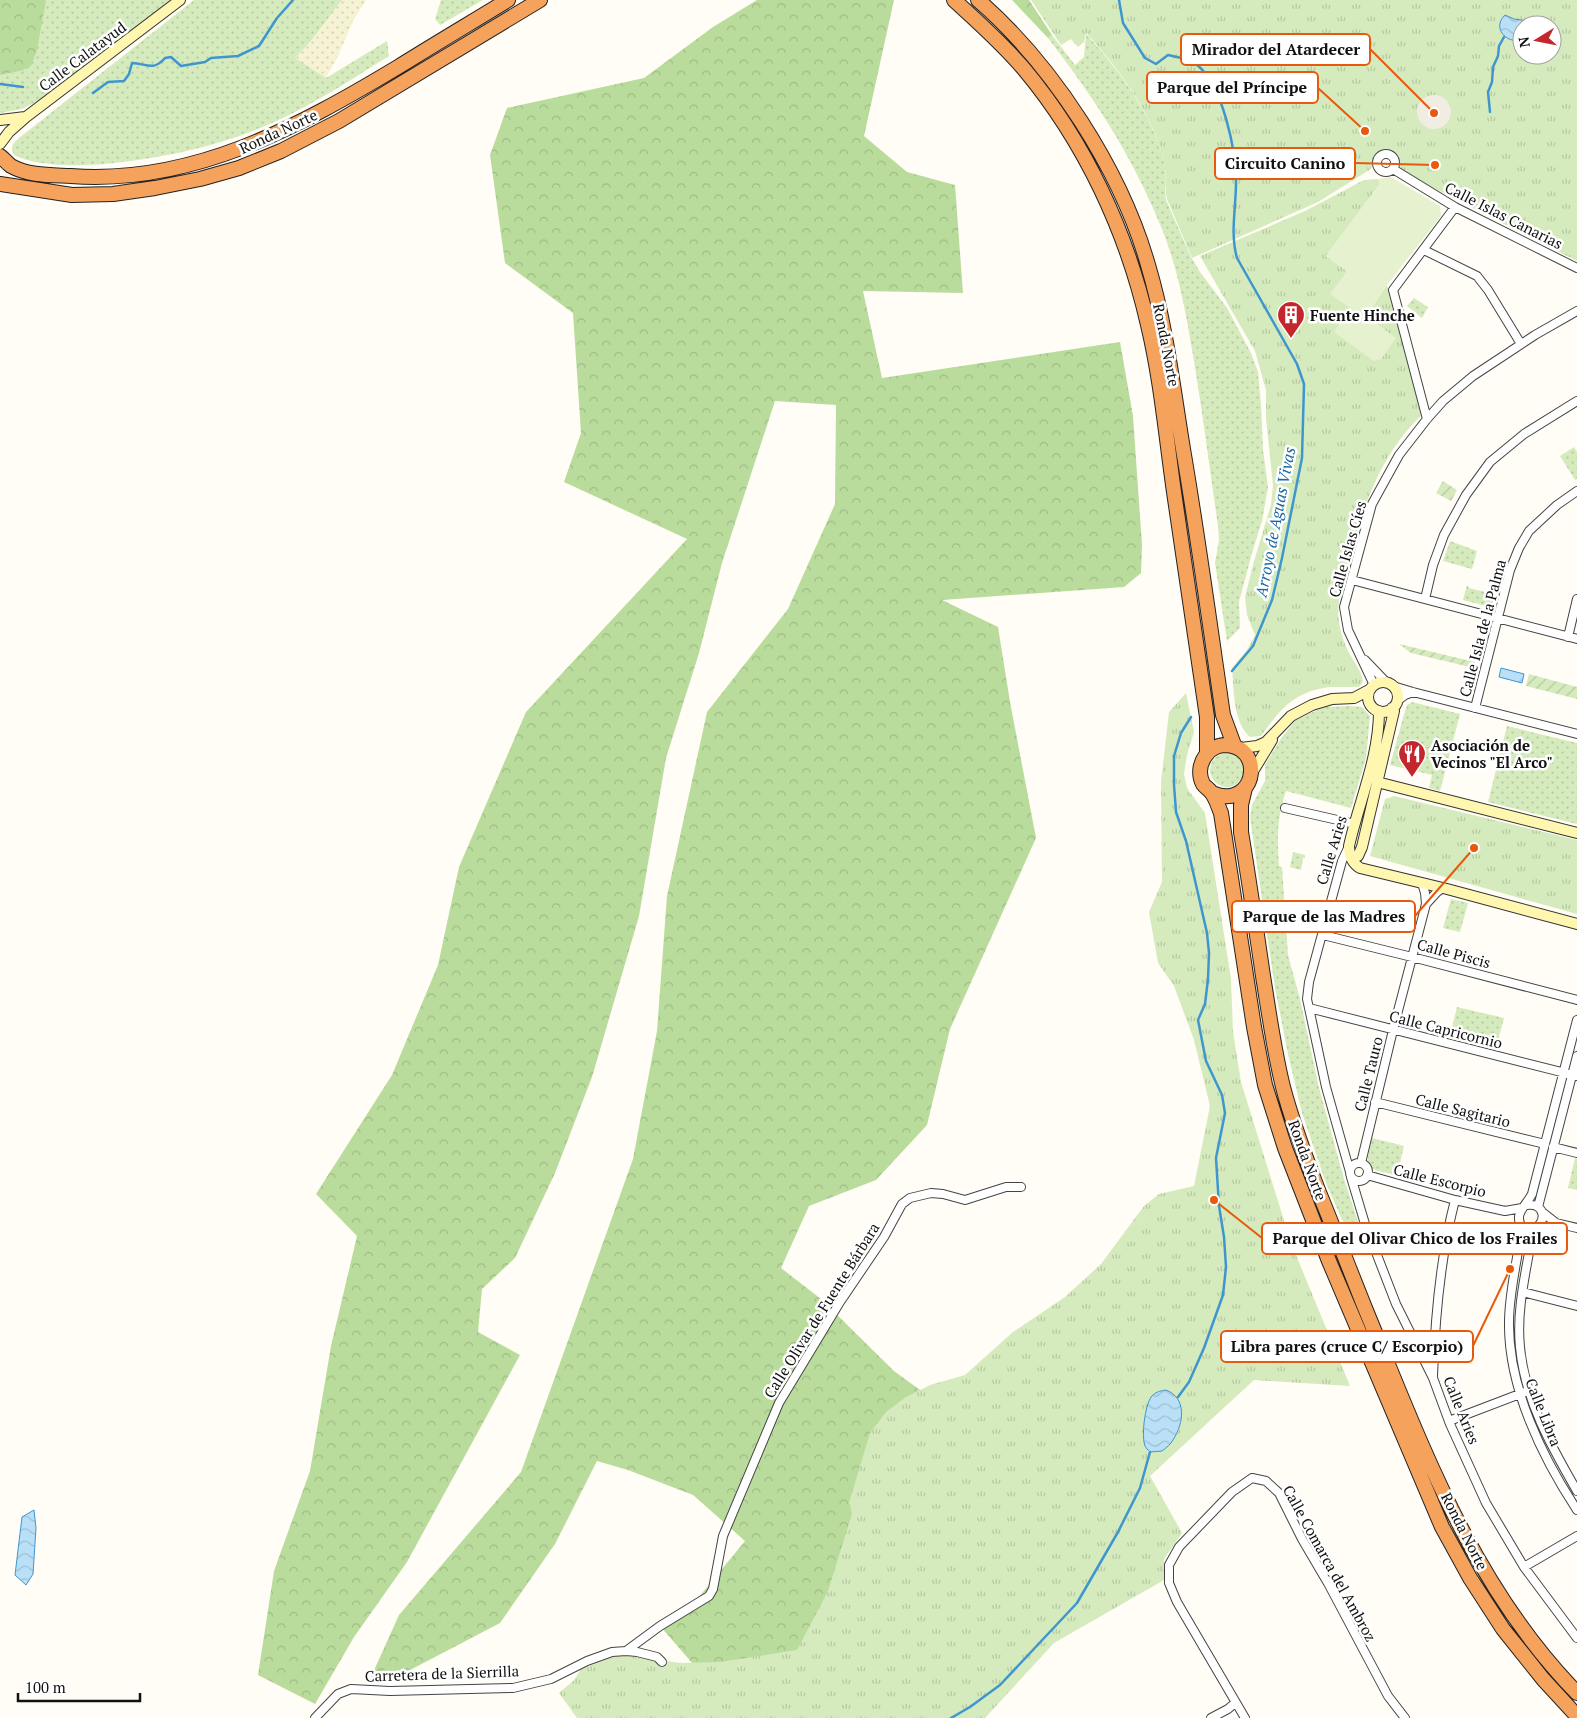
<svg xmlns="http://www.w3.org/2000/svg" width="1577" height="1718" font-family="'PT Serif',serif">
  <style>
    .farmland { fill: url(#farmland-dots) }
    .grass { fill: url(#grass-dots) }
    .forest { fill: url(#forest-crowns) }
    .park { fill: url(#park-tufts); fill-rule: evenodd }
    .garden { fill: url(#garden-furrows) }
    .pitch { fill: #e6f2cf }
    .plaza { fill: #f1ede2 }
    .water { fill: url(#water-waves); stroke: #3f96cf }
    .lines { fill: none; stroke-linecap: round; stroke-linejoin: round }
    .stream { stroke: #3f96cf; stroke-width: 2.5 }
    .street-casing { stroke: #444; stroke-width: 10 }
    .secondary-casing { stroke: #333; stroke-width: 12 }
    .highway-casing { stroke: #222; stroke-width: 16 }
    .street { stroke: #fff; stroke-width: 8 }
    .secondary { stroke: #fff6b0; stroke-width: 10 }
    .highway { stroke: #f5a25d; stroke-width: 14 }
    .labels { text-anchor: middle; dominant-baseline: central; stroke-width: 5; stroke-linejoin: round; paint-order: stroke }
    .street-label { font-size: 15px; fill: #111; stroke: #fff }
    .poi-label { font-size: 15px; font-weight: bold; fill: #111; stroke: #fff; text-anchor: start }
    .water-label { font-size: 16px; font-style: italic; fill: #1768a6; stroke: #fff }
    .leader { fill: none; stroke: #e8590c; stroke-width: 2 }
    .callout-dot { fill: #e8590c; stroke: #fff; stroke-width: 2 }
    .callout { fill: #fff; stroke: #e8590c; stroke-width: 2 }
    .callout-label { font-size: 16px; text-anchor: middle; font-weight: bold; fill: #111 }
  </style>
  <defs>
    <pattern id="farmland-dots" width="8" height="8" patternUnits="userSpaceOnUse" patternTransform="scale(1.25)"><rect width="8" height="8" fill="#f6f3d4"/><path d="M2 2h.1M6 6h.1" fill="none" stroke="#d2cfb5" stroke-width="1.8" stroke-linecap="round"/></pattern>
    <pattern id="grass-dots" width="8" height="8" patternUnits="userSpaceOnUse" patternTransform="scale(1.25)"><rect width="8" height="8" fill="#d5ebbd"/><path d="M2 2h.1M6 6h.1" fill="none" stroke="#b6c8a1" stroke-width="1.8" stroke-linecap="round"/></pattern>
    <pattern id="forest-crowns" width="20" height="18" patternUnits="userSpaceOnUse" patternTransform="scale(1.25)"><rect width="20" height="18" fill="#b9dc9c"/><path d="M2 6a3 3 0 1 1 6 0M12 15a3 3 0 1 1 6 0" fill="none" stroke="#9ebc85"/></pattern>
    <pattern id="park-tufts" width="24" height="20" patternUnits="userSpaceOnUse" patternTransform="scale(1.25)"><rect width="24" height="20" fill="#d5ebbd"/><path d="M3 7l-1-3M5 7V3M7 7l1-3M15 17l-1-3M17 17v-4M19 17l1-3" fill="none" stroke="#b6c8a1"/></pattern>
    <pattern id="garden-furrows" width="10" height="10" patternUnits="userSpaceOnUse" patternTransform="scale(1.25)"><rect width="10" height="10" fill="#d5ebbd"/><path d="M-1 1l2-2M0 10L10 0M9 11l2-2" fill="none" stroke="#b6c8a1"/></pattern>
    <pattern id="water-waves" width="16" height="10" patternUnits="userSpaceOnUse" patternTransform="scale(1.25)"><rect width="16" height="10" fill="#b9e0f7"/><path d="M0 5q4-4 8 0t8 0" fill="none" stroke="#9ebfd3"/></pattern>
  </defs>
  <rect width="100%" height="100%" fill="#fffdf5"/>
  <path class="farmland" d="M 342,0 L 366,0 L 353,21 L 339,54 L 326,78 L 294,58 L 311,41 Z"/>
  <path class="grass" d="M 46,0 L 171,0 L 43,98 L 22,109 L 0,113 L 0,75 L 21,71 Z
    M 194,0 L 342,0 L 311,41 L 295,58 L 326,78 L 387,41 L 389,56 C 357,76 325,97 291,114 C 232,144 169,158 104,164 C 78,166 38,167 14,155 C 10,147 12,144 19,138 Z
    M 441,0 L 483,0 L 440,25 L 435,19 Z
    M 1086,34 C 1119,70 1152,113 1164,161 C 1167,174 1164,187 1166,200 L 1191,257 L 1200,272 L 1227,308 L 1251,353 L 1258,372 L 1261,405 L 1263,450 L 1268,487 L 1262,521 L 1252,553 L 1239,602 L 1240,628 L 1227,641 L 1215,563 L 1219,540 L 1218,526 C 1210,471 1203,416 1194,361 C 1186,314 1178,266 1159,222 C 1130,152 1094,98 1048,38 L 1052,35 L 1075,65 L 1084,57 Z
    M 1414,298 L 1428,307 L 1422,318 L 1407,306 Z
    M 1574,447 L 1577,452 L 1577,479 L 1575,480 L 1560,456 Z
    M 1450,541 L 1477,551 L 1472,569 L 1443,561 Z
    M 1467,585 L 1469,588 L 1485,592 L 1487,590 L 1496,593 C 1494,599 1494,605 1486,606 L 1463,600 Z
    M 1412,702 L 1460,714 L 1440,791 L 1429,788 L 1432,775 L 1390,765 L 1405,711 L 1407,705 Z
    M 1349,706 L 1362,707 L 1370,716 L 1366,758 L 1351,808 L 1286,791 C 1277,818 1277,838 1279,866 L 1282,867 L 1288,955 L 1300,999 L 1319,1088 L 1344,1179 L 1363,1237 L 1359,1238 L 1342,1220 L 1326,1183 L 1302,1113 L 1288,1054 L 1275,988 L 1250,817 L 1252,805 L 1265,781 L 1265,765 L 1282,737 L 1296,720 L 1324,707 Z
    M 1507,726 L 1577,743 L 1577,824 L 1488,802 Z
    M1210 770a17 17 0 1 1 34 0a17 17 0 1 1-34 0Z
    M 1293,852 L 1305,855 L 1305,858 L 1303,858 L 1301,870 L 1290,867 Z
    M 1451,899 L 1468,903 L 1460,932 L 1443,928 Z
    M 1457,1007 L 1504,1018 L 1496,1048 L 1450,1036 Z
    M 1372,1138 L 1404,1146 L 1397,1175 C 1366,1168 1364,1171 1372,1138 Z
    M 1575,1158 L 1577,1159 L 1577,1190 L 1568,1188 Z"/>
  <path class="forest" d="M 0,0 L 46,0 L 37,50 L 31,66 L 21,71 L 0,75 Z
    M 757,0 L 894,0 L 864,136 L 907,172 L 955,185 L 963,293 L 863,291 L 882,378 L 1120,342 L 1133,416 L 1142,545 L 1141,573 L 1124,587 L 942,600 L 998,627 L 1010,702 L 1036,838 L 950,1029 L 927,1125 L 876,1180 L 809,1206 L 781,1268 L 821,1299 L 894,1371 L 920,1390 L 986,1390 L 1039,1553 L 720,1695 L 660,1626 L 689,1609 L 745,1541 L 693,1495 L 628,1470 L 597,1461 L 555,1544 L 500,1623 L 391,1680 L 371,1677 L 399,1615 L 521,1472 L 633,1159 L 657,1031 L 667,896 L 707,712 L 788,609 L 835,504 L 836,405 L 775,401 L 722,563 L 699,653 L 666,758 L 639,916 L 592,1077 L 555,1173 L 515,1258 L 482,1289 L 478,1332 L 520,1355 L 407,1562 L 354,1637 L 315,1704 L 258,1675 L 274,1571 L 310,1471 L 331,1346 L 357,1236 L 316,1194 L 392,1075 L 438,965 L 459,867 L 526,712 L 687,539 L 564,482 L 581,433 L 573,313 L 505,263 L 490,155 L 507,108 L 644,78 L 713,27 Z
    M 1012,0 L 1029,0 L 1052,35 L 1048,38 Z"/>
  <path class="park" d="M 1031,0 L 1577,0 L 1577,261 L 1402,172 C 1400,162 1396,151 1385,149 L 1374,155 L 1371,169 L 1318,202 L 1192,258 L 1167,199 C 1164,187 1167,174 1164,161 C 1152,112 1119,69 1086,33 L 1084,42 L 1078,47 L 1071,39 L 1061,45 ZM 1522,25 L 1552,25 L 1552,55 L 1522,55 Z
    M 1378,179 L 1380,184 L 1326,256 L 1347,271 L 1366,316 L 1387,285 L 1423,414 C 1380,453 1361,512 1347,566 C 1343,584 1336,603 1339,622 C 1341,635 1345,646 1352,658 C 1356,665 1362,673 1363,681 L 1361,685 L 1358,687 C 1349,687 1339,687 1330,687 C 1295,691 1280,709 1261,736 L 1250,737 C 1233,722 1234,690 1232,668 L 1247,650 L 1255,635 L 1247,615 L 1245,597 L 1254,561 L 1271,505 L 1273,485 L 1266,419 L 1266,390 L 1255,351 L 1200,256 L 1305,211 L 1364,180 Z
    M 1186,693 L 1194,732 L 1187,755 L 1184,774 L 1187,788 L 1205,813 L 1231,979 L 1233,1032 L 1241,1082 L 1291,1243 L 1350,1386 L 1254,1380 L 1150,1476 L 1182,1533 L 1164,1559 L 1164,1580 L 1054,1643 L 985,1718 L 577,1718 L 559,1693 L 574,1680 L 581,1669 L 618,1655 L 682,1663 L 720,1662 L 797,1650 L 828,1591 L 852,1514 L 849,1503 L 870,1433 L 886,1412 L 906,1397 L 930,1385 L 965,1375 L 1013,1332 L 1065,1297 L 1101,1264 L 1144,1206 L 1159,1194 L 1194,1186 L 1210,1106 L 1194,1040 L 1174,986 L 1158,963 L 1149,912 L 1162,882 L 1161,782 L 1169,712 Z
    M 1394,796 L 1577,840 L 1577,914 L 1370,856 L 1385,799 Z"/>
  <path class="garden" d="M 1443,481 L 1457,490 L 1451,501 L 1436,493 Z
    M 1399,644 L 1475,662 L 1474,668 L 1411,653 Z
    M 1529,674 L 1577,687 L 1577,699 L 1526,686 Z"/>
  <path class="pitch" d="M 1391,177 L 1440,206 L 1441,216 L 1387,285 L 1366,316 L 1396,338 L 1381,359 L 1374,361 L 1334,332 L 1350,308 L 1330,294 L 1347,271 L 1326,256 L 1380,184 L 1378,179 Z"/>
  <path class="plaza" d="M1417 112a17 17 0 1 1 34 0a17 17 0 1 1-34 0Z"/>
  <path class="water" d="M 1505,15 L 1514,19 L 1535,22 L 1534,25 L 1522,25 L 1522,40 C 1505,44 1492,27 1505,15 Z
    M 1501,668 L 1524,674 L 1522,683 L 1499,677 Z
    M 1166,1390 C 1187,1398 1184,1423 1173,1440 C 1171,1444 1166,1448 1162,1451 L 1150,1452 C 1148,1450 1146,1448 1145,1446 C 1141,1436 1145,1406 1151,1397 C 1155,1392 1160,1391 1166,1390 Z
    M 34,1510 L 36,1528 L 33,1574 L 26,1585 L 15,1575 L 22,1517 Z"/>
  <g class="lines">
    <path class="stream" d="M 1119,0 L 1123,23 L 1145,58 L 1156,64 L 1168,55 C 1178,57 1189,59 1197,65 C 1223,85 1236,151 1236,182 C 1236,208 1230,234 1237,258 L 1297,364 L 1304,384 L 1302,458 L 1282,558 L 1272,600 L 1253,646 L 1232,671
      M 0,84 L 23,87
      M 93,93 L 108,82 L 124,81 L 129,74 L 132,63 C 146,63 153,72 165,58 L 171,57 L 181,66 L 205,62 L 211,58 L 238,56 L 259,46 L 277,18 L 293,0
      M 1490,112 L 1488,92 L 1492,82 L 1493,67 L 1498,56 L 1499,46 L 1504,37
      M 1178,1397 L 1189,1382 L 1204,1348 L 1223,1295 L 1226,1267 L 1224,1237 L 1219,1206 L 1216,1158 L 1225,1113 L 1222,1095 L 1206,1061 L 1198,1020 L 1205,1004 L 1208,979 L 1209,953 L 1207,933 L 1186,841 L 1176,812 L 1174,785 L 1174,756 L 1181,733 L 1191,717
      M 951,1718 L 970,1707 L 1000,1685 L 1077,1603 L 1118,1532 L 1140,1488 L 1150,1452"/>
    <defs>
      <path id="street" d="M1377 163a9 9 0 1 1 18 0a9 9 0 1 1-18 0Z
        M 1393,169 L 1455,207 L 1577,268
        M 1424,250 L 1477,276 L 1488,290 L 1521,344
        M 1427,419 L 1393,290 L 1455,207
        M 1352,580 L 1577,639
        M 1425,599 L 1433,565 L 1444,535 L 1466,495 L 1490,462 L 1524,434 L 1577,401
        M 1568,637 L 1577,599
        M 1365,660 L 1386,682
        M 1374,685 L 1348,630 L 1344,607 L 1372,504 L 1399,455 L 1427,419 L 1443,401 L 1473,376 L 1535,335 L 1577,311
        M 1393,686 L 1413,692 L 1577,734
        M 1397,701 L 1405,695 L 1413,692
        M 1475,708 L 1510,570 L 1519,548 L 1529,531 L 1557,505 L 1577,491
        M 1285,808 L 1355,824
        M 1349,846 L 1342,861 L 1309,982 L 1307,999 L 1309,1008 L 1326,1087 L 1350,1172
        M 1426,904 L 1437,892 L 1443,888
        M 1323,935 L 1412,957 L 1577,1000
        M 1309,1008 L 1577,1076
        M 1375,1102 L 1545,1144
        M 1553,1147 L 1577,1153
        M1350 1172a9 9 0 1 1 18 0a9 9 0 1 1-18 0Z
        M 1361,1163 L 1393,1030 L 1426,904 L 1425,893 L 1422,883
        M 1367,1175 L 1455,1200 L 1505,1211 L 1522,1208
        M 1351,1177 L 1365,1224 L 1396,1304 L 1433,1378 L 1450,1424 L 1486,1503 L 1524,1567 L 1577,1638
        M 1527,1205 C 1545,1203 1548,1222 1533,1230 L 1522,1227 C 1513,1214 1526,1206 1532,1194 L 1577,1020
        M 1538,1207 L 1577,1056
        M 1542,1212 L 1556,1223 L 1577,1228
        M 1522,1227 C 1518,1257 1509,1292 1509,1322 C 1508,1387 1542,1457 1577,1510
        M 1533,1230 C 1527,1268 1516,1308 1520,1347 C 1525,1400 1551,1446 1577,1491
        M 1523,1292 L 1577,1306
        M 1433,1376 C 1435,1317 1440,1258 1455,1200
        M 1449,1421 L 1525,1392
        M 1524,1567 L 1577,1536
        M 626,1651 L 660,1626 L 709,1596 L 713,1589 L 723,1536 L 779,1403 L 840,1302 L 884,1237 L 902,1204 L 910,1198 L 931,1193 L 943,1194 L 965,1200 L 1006,1187 L 1021,1187
        M 315,1718 L 338,1694 L 351,1689 L 390,1691 L 513,1688 L 551,1679 L 587,1661 L 612,1652 L 626,1651 L 637,1652 L 657,1657 L 662,1662
        M 1211,1718 L 1228,1709 L 1235,1703
        M 1245,1718 L 1177,1602 L 1169,1583 L 1169,1565 L 1179,1547 L 1232,1492 L 1252,1478 L 1266,1481 L 1279,1493 L 1302,1539 L 1329,1585 L 1388,1696 L 1405,1718"/>
      <path id="secondary" d="M 0,120 L 25,117
        M 0,144 L 9,132 L 26,117 L 180,0
        M1368 697a15 15 0 1 1 30 0a15 15 0 1 1-30 0Z
        M 1379,711 C 1379,758 1359,801 1349,846 C 1349,855 1352,863 1360,868 L 1447,889 L 1577,924
        M 1241,748 L 1257,746 L 1266,742 L 1291,716 L 1312,705 L 1332,699 L 1354,698 L 1369,690
        M 1252,773 L 1272,740
        M 1377,782 L 1577,833
        M 1352,858 L 1358,856 L 1362,847 L 1394,711 L 1392,708"/>
      <path id="highway" d="M 954,0 C 978,22 1003,44 1024,69 C 1085,142 1127,232 1148,325 C 1161,379 1166,436 1174,492 C 1185,567 1196,642 1207,717 L 1207,752
        M 978,0 C 1053,65 1121,170 1148,265 C 1166,325 1173,388 1183,449 C 1198,537 1210,626 1223,715 L 1234,745
        M 0,156 C 4,159 7,163 11,166 C 29,176 51,175 71,176 C 192,185 298,127 398,67 C 435,44 472,22 508,0
        M 0,184 L 72,195 L 113,194 L 155,188 L 200,179 L 239,168 L 281,151 L 339,121 L 540,0
        M 1245,788 L 1241,805 L 1241,832 C 1249,880 1256,928 1263,976 C 1269,1013 1274,1051 1283,1087 C 1292,1122 1305,1156 1318,1190 C 1334,1229 1349,1268 1365,1308 C 1421,1444 1472,1586 1577,1693
        M 1212,793 C 1215,794 1219,796 1223,796 C 1257,800 1263,746 1225,745 C 1218,745 1210,749 1206,755 C 1200,763 1198,774 1203,784 C 1205,787 1209,789 1211,792 C 1216,798 1218,806 1221,813 L 1254,1027 L 1265,1085 L 1285,1148 L 1329,1261 L 1442,1527 L 1470,1578 L 1503,1629 L 1543,1679 L 1577,1716"/>
    </defs>
    <use href="#street" class="street-casing"/>
    <use href="#secondary" class="secondary-casing"/>
    <use href="#highway" class="highway-casing"/>
    <use href="#street" class="street"/>
    <use href="#secondary" class="secondary"/>
    <use href="#highway" class="highway"/>
  </g>
  <defs>
    <symbol id="building-pin" viewBox="-11 -11 22 30"><path d="M0 17L-7.5 6A9.5 9.5 0 1 1 7.5 6Z" fill="#c4262e" stroke="#fff"/><path d="M-4-6H4V6H1V3H-1V6H-4ZM-2.5-4.3h1.7v1.8h-1.7ZM.8-4.3h1.7v1.8H.8ZM-2.5-1h1.7V.8h-1.7ZM.8-1h1.7V.8H.8Z" fill="#fff"/></symbol>
    <symbol id="restaurant-pin" viewBox="-11 -11 22 30"><path d="M0 17L-7.5 6A9.5 9.5 0 1 1 7.5 6Z" fill="#c4262e" stroke="#fff"/><path d="M-5-6h1v4h1v-4h1v4h1v-4h1v5L-1.5 .5V6h-2V.5L-5-1ZM5-6V6H3V1.5H1.5Q1.5-4 5-6Z" fill="#fff"/></symbol>
  </defs>
  <g fill-rule="evenodd">
    <use href="#building-pin" x="1275" y="299" width="32" height="43"/>
    <use href="#restaurant-pin" x="1396" y="738" width="32" height="43"/>
  </g>
  <g class="labels">
    <g class="street-label">
      <text transform="translate(82 56) rotate(-37)">Calle Calatayud</text>
      <text transform="translate(278 131) rotate(-25)">Ronda Norte</text>
      <text transform="translate(1504 215) rotate(27)">Calle Islas Canarias</text>
      <text transform="translate(1167 345) rotate(79)">Ronda Norte</text>
      <text transform="translate(1347 549) rotate(-74)">Calle Islas Cíes</text>
      <text transform="translate(1482 628) rotate(-75)">Calle Isla de la Palma</text>
      <text transform="translate(1331 850) rotate(-73)">Calle Aries</text>
      <text transform="translate(1454 953) rotate(15)">Calle Piscis</text>
      <text transform="translate(1446 1029) rotate(14)">Calle Capricornio</text>
      <text transform="translate(1368 1074) rotate(-76)">Calle Tauro</text>
      <text transform="translate(1463 1110) rotate(14)">Calle Sagitario</text>
      <text transform="translate(1308 1160) rotate(70)">Ronda Norte</text>
      <text transform="translate(1440 1180) rotate(14)">Calle Escorpio</text>
      <text transform="translate(821 1310) rotate(-58)">Calle Olivar de Fuente Bárbara</text>
      <text transform="translate(1462 1410) rotate(68)">Calle Aries</text>
      <text transform="translate(1544 1412) rotate(68)">Calle Libra</text>
      <text transform="translate(1465 1531) rotate(63)">Ronda Norte</text>
      <text transform="translate(1330 1563) rotate(61)">Calle Comarca del Ambroz</text>
      <text transform="translate(442 1673) rotate(-2)">Carretera de la Sierrilla</text>
    </g>
    <g class="poi-label">
      <text x="1310" y="315">Fuente Hinche</text>
      <text x="1431" y="745">Asociación de<tspan x="1431" dy="17">Vecinos "El Arco"</tspan></text>
    </g>
    <g class="water-label">
      <text transform="translate(1275 522) rotate(-79)">Arroyo de Aguas Vivas</text>
    </g>
  </g>
  <path class="leader" d="M1434 113L1370 49M1365 131L1318 88M1435 165L1355 163M1474 848L1415 916M1214 1200L1262 1238M1510 1269L1473 1346"/>
  <g class="callout-dot">
    <circle cx="1434" cy="113" r="5"/>
    <circle cx="1365" cy="131" r="5"/>
    <circle cx="1435" cy="165" r="5"/>
    <circle cx="1474" cy="848" r="5"/>
    <circle cx="1214" cy="1200" r="5"/>
    <circle cx="1510" cy="1269" r="5"/>
  </g>
  <g class="callout">
    <rect x="1181" y="34" width="189" height="31" rx="5"/>
    <rect x="1147" y="72" width="171" height="31" rx="5"/>
    <rect x="1215" y="148" width="140" height="31" rx="5"/>
    <rect x="1232" y="901" width="183" height="31" rx="5"/>
    <rect x="1262" y="1223" width="305" height="31" rx="5"/>
    <rect x="1221" y="1331" width="252" height="31" rx="5"/>
  </g>
  <g class="callout-label">
    <text x="1276" y="55">Mirador del Atardecer</text>
    <text x="1232" y="93">Parque del Príncipe</text>
    <text x="1285" y="169">Circuito Canino</text>
    <text x="1324" y="922">Parque de las Madres</text>
    <text x="1415" y="1244">Parque del Olivar Chico de los Frailes</text>
    <text x="1347" y="1352">Libra pares (cruce C/ Escorpio)</text>
  </g>
  <g transform="translate(1537 40) rotate(260)"><circle r="24" fill="#ffffff" stroke="#a0a0a0"/>
  <path d="M0-4L9 19L0 12L-9 19Z" fill="#c4262e"/>
  <text y="-8" font-size="14" font-weight="bold" text-anchor="middle" fill="#111111">N</text>
  </g>
  <path d="M18 1693v8h122v-8" fill="none" stroke="#111111" stroke-width="2.5"/>
  <text x="25" y="1693" font-size="15" fill="#111111" stroke="#ffffff" stroke-width="4" paint-order="stroke">100 m</text>
</svg>
